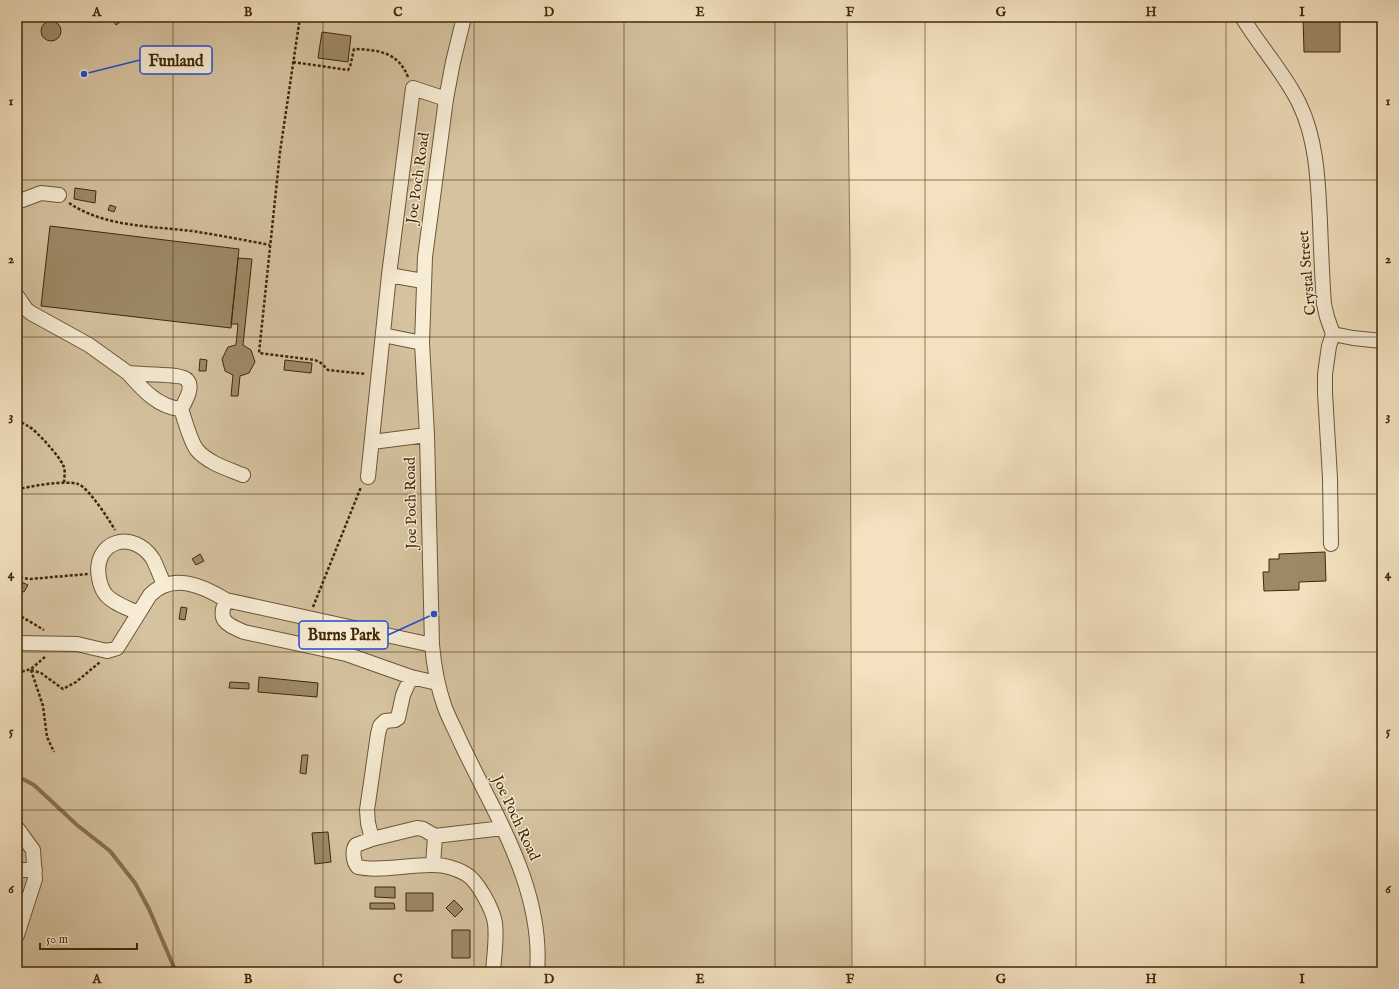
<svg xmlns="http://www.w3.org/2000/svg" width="1399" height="989" font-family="'IM FELL English',serif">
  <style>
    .green { fill: #d5c29f; stroke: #8a7652 }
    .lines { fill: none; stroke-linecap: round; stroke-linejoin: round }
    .stream { stroke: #87724f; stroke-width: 4 }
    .building { fill: #9d8966; stroke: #402905 }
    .minor-casing { stroke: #6d5734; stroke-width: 16 }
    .path { stroke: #402905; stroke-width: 2.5; stroke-dasharray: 3 2; stroke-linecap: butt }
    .minor { stroke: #f7ecd5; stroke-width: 14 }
    .grid { fill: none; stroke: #402905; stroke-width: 1; stroke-opacity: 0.55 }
    .labels { text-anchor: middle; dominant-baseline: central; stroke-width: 3; stroke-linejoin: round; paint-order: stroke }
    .street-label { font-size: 15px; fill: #402905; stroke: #f7ecd5 }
    .leader { fill: none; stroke: #1d4ed8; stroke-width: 1.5 }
    .callout-dot { fill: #1d4ed8; stroke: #f7ecd5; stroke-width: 1.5 }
    .callout { fill: #f7ecd5; stroke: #1d4ed8; stroke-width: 1.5 }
    .callout-label { font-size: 16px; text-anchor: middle; font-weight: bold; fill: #402905 }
    .neatline { fill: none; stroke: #402905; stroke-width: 1.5 }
    .grid-label { font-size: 13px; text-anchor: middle; font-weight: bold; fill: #402905 }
  </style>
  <rect width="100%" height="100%" fill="#f3e1bf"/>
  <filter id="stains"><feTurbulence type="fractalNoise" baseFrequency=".005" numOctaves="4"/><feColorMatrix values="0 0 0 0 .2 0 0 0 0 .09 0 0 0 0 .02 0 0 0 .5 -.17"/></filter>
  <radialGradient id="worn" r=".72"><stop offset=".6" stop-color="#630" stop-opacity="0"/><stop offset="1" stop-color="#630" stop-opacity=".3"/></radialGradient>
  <path class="green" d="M 17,17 L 847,17 L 850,256 L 852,972 L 17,972 Z"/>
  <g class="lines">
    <path class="stream" d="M 17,776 L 34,785 L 77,825 L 110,851 L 135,883 L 149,909 L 176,972"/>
  </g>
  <path class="building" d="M 111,17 L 123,17 L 124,19 L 116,25 Z
    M 1303,17 L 1340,17 L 1340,52 L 1304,52 Z
    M41 31a10 10 0 1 1 20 0a10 10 0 1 1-20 0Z
    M 322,32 L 351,36 L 348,62 L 318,58 Z
    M 75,188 L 96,191 L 95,203 L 74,199 Z
    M 110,205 L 116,207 L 114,212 L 108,210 Z
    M 50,226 L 239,249 L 231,328 L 41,306 Z
    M 238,258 L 252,259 L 243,345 L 251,350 L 255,362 L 249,373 L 240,376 L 238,396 L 231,396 L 233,375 L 225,371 L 222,359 L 228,347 L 236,345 L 238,324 L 231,324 Z
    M 200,359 L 207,360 L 206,371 L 199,371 Z
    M 285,360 L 312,363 L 311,373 L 284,370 Z
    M 1325,552 L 1326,581 L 1299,582 L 1299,590 L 1264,591 L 1263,572 L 1269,572 L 1269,559 L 1279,559 L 1279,554 Z
    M 200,554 L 204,561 L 196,565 L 192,559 Z
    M 17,580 L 28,585 L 24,592 L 17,589 Z
    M 181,607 L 187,608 L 185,620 L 179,619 Z
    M 259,677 L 318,683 L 317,697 L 258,692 Z
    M 230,682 L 249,683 L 249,689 L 229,688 Z
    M 302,755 L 308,755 L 306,774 L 300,773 Z
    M 328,832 L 331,862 L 315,864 L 312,833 Z
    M 375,887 L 395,887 L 395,898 L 375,897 Z
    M 406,893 L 433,893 L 433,911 L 406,911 Z
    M 454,900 L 463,909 L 455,917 L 446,908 Z
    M 370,903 L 394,903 L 395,909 L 370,909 Z
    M 452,930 L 470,930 L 470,958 L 452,958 Z
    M 455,968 L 460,968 L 460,972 L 455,972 Z"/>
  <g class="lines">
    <defs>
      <path id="minor" d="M 464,17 L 453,62 L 446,99 L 425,257 L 422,343 L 427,435 L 432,645 C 434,666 437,685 444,705 C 448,717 455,729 460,741 C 494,814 544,888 537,972
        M 1242,17 C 1260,47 1284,72 1299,103 C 1317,140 1318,182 1320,222 C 1321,249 1322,277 1324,304 L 1327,317 L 1333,334 L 1329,346 L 1325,374 L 1325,393 L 1330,478 L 1331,544
        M 17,202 L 41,193 L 59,195
        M 389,275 L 423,281
        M 17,296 L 26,309 L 31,313 L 89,345 L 128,373
        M 1333,334 L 1353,338 L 1382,341
        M 383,335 L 422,343
        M 181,409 C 158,407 143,390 128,373 C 140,375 182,373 187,380 C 194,387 185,402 181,409 C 185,420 190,441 197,450 C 208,463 228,469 243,475
        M 372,442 L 427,435
        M 368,477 L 389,275 L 413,88 L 446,99
        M 226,600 C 217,621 226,624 244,632 L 346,654 L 411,677 L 437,683
        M 138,613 C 128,608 114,604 106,595 C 102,590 100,584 99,578 C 92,541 133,528 153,559 C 157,567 160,576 164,584
        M 17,643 L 77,644 L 107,651 L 117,648 L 150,595 C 173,572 203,586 226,600 L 432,645
        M 17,828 L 33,850 L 35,879 L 17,935
        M 435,836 L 423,829 L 417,828 L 372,839 L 356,845 C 352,850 353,862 358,867 C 380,872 411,864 434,865 C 444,865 457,869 466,874 C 478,881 493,910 495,923 C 497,939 494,956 493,972
        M 372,839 L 368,823 L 367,810 L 378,734 L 380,726 L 385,721 L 395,720 L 398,718 L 403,695 L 411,677
        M 433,865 L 435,836 L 503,828
        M 17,870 L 35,870"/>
    </defs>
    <use href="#minor" class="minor-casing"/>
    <path class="path" d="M 300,17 L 280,152 L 259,353 L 315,360 L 321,363 L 328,370 L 366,374
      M 371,17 L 388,21
      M 293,62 L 348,70 L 350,67 L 354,49 C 379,50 398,52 408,77
      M 69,203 C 105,227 150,226 192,231 C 218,235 244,240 270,245
      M 17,420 C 21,422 25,424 28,426 C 36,430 60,457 63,465 C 66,470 64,478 64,484
      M 17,490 C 28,486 67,480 78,484 C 88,487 110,521 115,530
      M 17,573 L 22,578 L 30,579 L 88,574
      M 313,607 L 361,487
      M 17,614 L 44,630
      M 31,670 L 41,673 L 63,689 L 76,682 L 100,662
      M 31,670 L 43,706 L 47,737 L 54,752
      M 17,673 L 31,669 L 46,656"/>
    <use href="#minor" class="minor"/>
  </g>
  <path class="grid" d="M 173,17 L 173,972M 323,17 L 323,972M 474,17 L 474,972M 624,17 L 624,972M 775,17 L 775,972M 925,17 L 925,972M 1076,17 L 1076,972M 1226,17 L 1226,972M 17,180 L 1382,180M 17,337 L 1382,337M 17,494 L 1382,494M 17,652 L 1382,652M 17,810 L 1382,810"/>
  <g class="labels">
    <g class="street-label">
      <text transform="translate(418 178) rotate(-82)">Joe Poch Road</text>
      <text transform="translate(1307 273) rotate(-95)">Crystal Street</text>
      <text transform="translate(411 503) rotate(-91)">Joe Poch Road</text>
      <text transform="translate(516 818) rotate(65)">Joe Poch Road</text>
    </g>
  </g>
  <path class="leader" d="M84 74L140 60M434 614L388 635"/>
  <g class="callout-dot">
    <circle cx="84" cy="74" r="4"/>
    <circle cx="434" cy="614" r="4"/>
  </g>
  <g class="callout">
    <rect x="140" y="46" width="72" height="28" rx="4"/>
    <rect x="299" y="621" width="89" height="28" rx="4"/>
  </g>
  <g class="callout-label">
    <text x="176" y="66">Funland</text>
    <text x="344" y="640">Burns Park</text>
  </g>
  <rect width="1399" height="989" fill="none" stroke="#f3e1bf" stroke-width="44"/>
  <path d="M40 943v6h97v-6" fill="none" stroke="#402905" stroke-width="2"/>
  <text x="46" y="943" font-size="12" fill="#402905" stroke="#f7ecd5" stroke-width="3" paint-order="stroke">50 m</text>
  <rect x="22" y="22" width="1355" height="945" class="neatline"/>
  <g class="grid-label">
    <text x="97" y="16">A</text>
    <text x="248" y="16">B</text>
    <text x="398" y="16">C</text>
    <text x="549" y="16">D</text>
    <text x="700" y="16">E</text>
    <text x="850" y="16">F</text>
    <text x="1001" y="16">G</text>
    <text x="1151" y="16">H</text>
    <text x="1302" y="16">I</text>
    <text x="11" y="105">1</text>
    <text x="1388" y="105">1</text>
    <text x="11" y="263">2</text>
    <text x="1388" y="263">2</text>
    <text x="11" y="420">3</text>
    <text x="1388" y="420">3</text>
    <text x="11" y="578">4</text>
    <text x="1388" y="578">4</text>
    <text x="11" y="735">5</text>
    <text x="1388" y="735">5</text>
    <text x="11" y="893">6</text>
    <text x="1388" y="893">6</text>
    <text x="97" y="983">A</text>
    <text x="248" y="983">B</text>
    <text x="398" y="983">C</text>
    <text x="549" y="983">D</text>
    <text x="700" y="983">E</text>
    <text x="850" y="983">F</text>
    <text x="1001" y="983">G</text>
    <text x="1151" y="983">H</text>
    <text x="1302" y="983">I</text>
  </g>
  <rect width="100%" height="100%" filter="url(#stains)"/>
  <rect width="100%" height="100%" fill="url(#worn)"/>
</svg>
